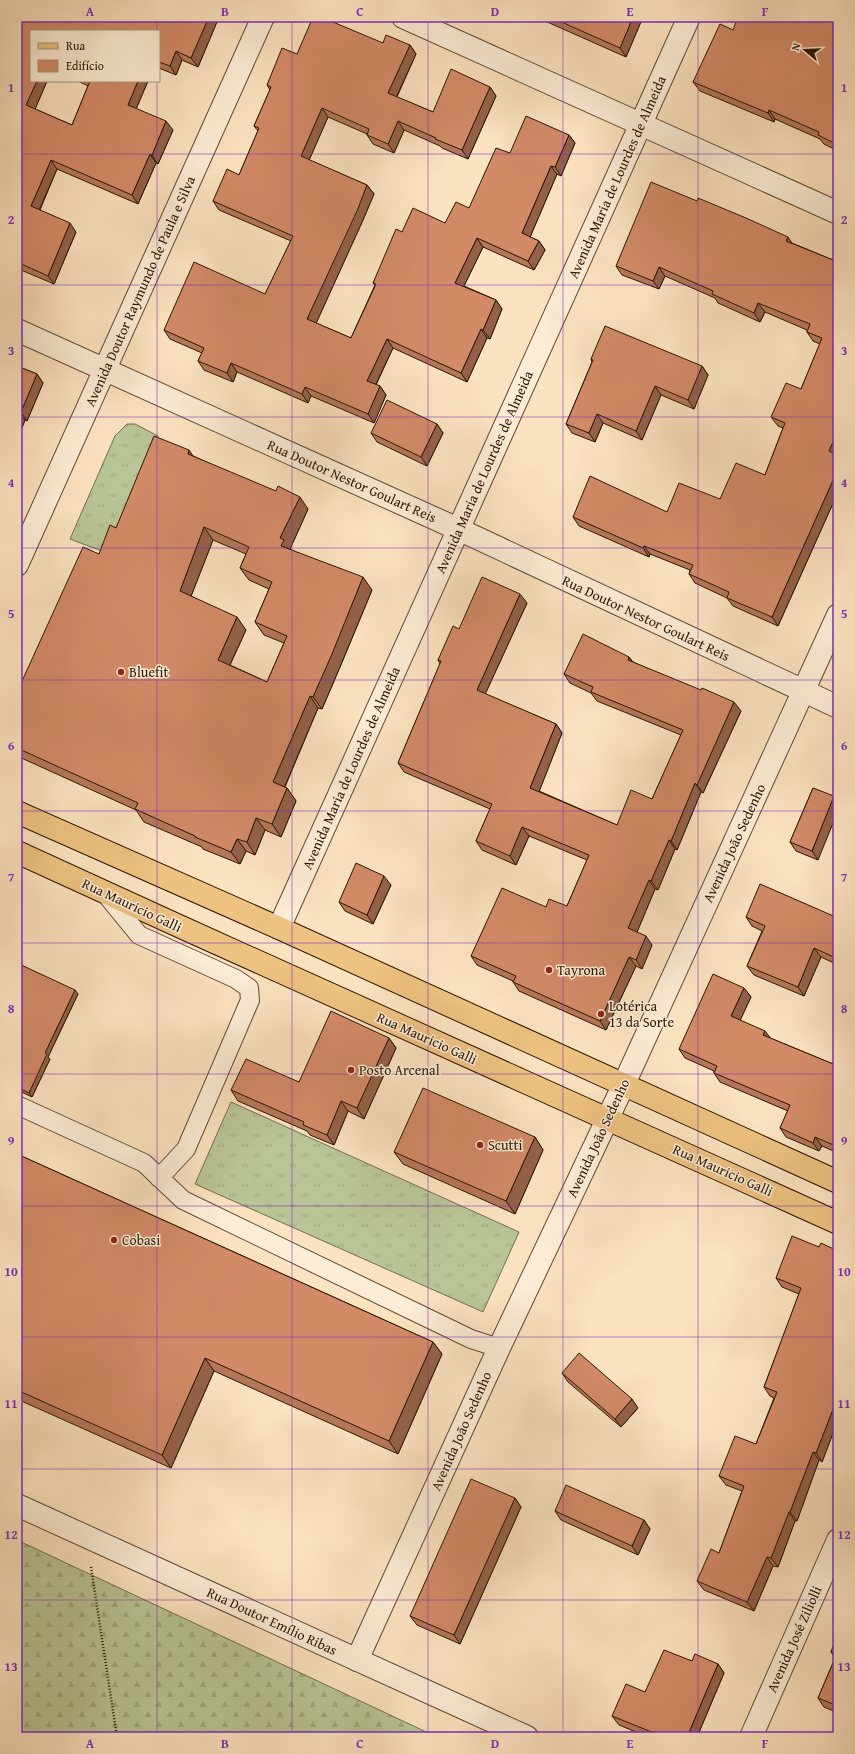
<svg xmlns="http://www.w3.org/2000/svg" width="855" height="1754" font-family="'Gentium Book Plus',serif">
  <style>
    .grass { fill: url(#grass-tufts); stroke: #726e4c }
    .forest { fill: url(#forest-firs); stroke: #726e4c }
    .lines { fill: none; stroke-linecap: round; stroke-linejoin: round }
    .service-casing { stroke: #5f4932; stroke-width: 20 }
    .minor-casing { stroke: #5f4932; stroke-width: 24 }
    .tertiary-casing { stroke: #5f4932; stroke-width: 24 }
    .primary-casing { stroke: #2b1602; stroke-width: 24 }
    .path { stroke: #2b1602; stroke-width: 2.5; stroke-dasharray: 1 2; stroke-linecap: butt }
    .service { stroke: #fdedd6; stroke-width: 18 }
    .minor { stroke: #fdedd6; stroke-width: 22 }
    .tertiary { stroke: #fdedd6; stroke-width: 22 }
    .primary { stroke: #eec280; stroke-width: 22 }
    .wall { fill: #b57759; stroke: #2b1602; fill-rule: evenodd }
    .shaded-wall { fill: #936148; stroke: #2b1602 }
    .building { fill: #d28a67; stroke: #2b1602; fill-rule: evenodd }
    .grid { fill: none; stroke: #7b2cbf; stroke-width: 1; stroke-opacity: 0.55 }
    .poi-dot { fill: #8f2418; stroke: #fdedd6; stroke-width: 1.5 }
    .labels { text-anchor: middle; dominant-baseline: central; stroke-width: 3; stroke-linejoin: round; paint-order: stroke }
    .street-label { font-size: 14px; fill: #2b1602; stroke: #fdedd6 }
    .poi-label { font-size: 14px; fill: #2b1602; stroke: #fdedd6; text-anchor: start }
    .neatline { fill: none; stroke: #7b2cbf; stroke-width: 1.5 }
    .grid-label { font-size: 13px; text-anchor: middle; font-weight: bold; fill: #7b2cbf }
  </style>
  <defs>
    <pattern id="grass-tufts" width="24" height="20" patternUnits="userSpaceOnUse"><rect width="24" height="20" fill="#b9c596"/><path d="M3 7l-1-3M5 7V3M7 7l1-3M15 17l-1-3M17 17v-4M19 17l1-3" fill="none" stroke="#9fa880"/></pattern>
    <pattern id="forest-firs" width="22" height="20" patternUnits="userSpaceOnUse"><rect width="22" height="20" fill="#b9c596"/><path d="M5 1l3.5 6h-7zM16 11l3.5 6h-7z" fill="#9fa880"/></pattern>
  </defs>
  <rect width="100%" height="100%" fill="#fce3c0"/>
  <filter id="stains"><feTurbulence type="fractalNoise" baseFrequency=".005" numOctaves="4"/><feColorMatrix values="0 0 0 0 .2 0 0 0 0 .09 0 0 0 0 .02 0 0 0 .5 -.17"/></filter>
  <radialGradient id="worn" r=".72"><stop offset=".6" stop-color="#630" stop-opacity="0"/><stop offset="1" stop-color="#630" stop-opacity=".3"/></radialGradient>
  <path class="grass" d="M 127,424 L 135,424 L 158,436 L 107,553 L 70,539 L 115,436 Z
    M 231,1102 L 519,1232 L 483,1312 L 195,1184 Z"/>
  <path class="forest" d="M 17,1540 L 437,1737 L 17,1737 Z"/>
  <g class="lines">
    <defs>
      <path id="service" d="M 104,892 L 139,935 L 236,979 L 249,988 L 250,1000 L 186,1149 L 159,1178
        M 17,1105 L 144,1163 L 183,1200 L 471,1339 L 499,1348"/>
      <path id="minor" d="M 403,17 L 838,213
        M 17,330 L 458,529 L 838,707
        M 17,565 L 263,17
        M 279,928 L 689,17
        M 357,1660 L 499,1348 L 624,1084 L 838,615
        M 751,1737 L 838,1540"/>
      <path id="tertiary" d="M 17,1505 L 527,1737"/>
      <path id="primary" d="M 17,812 L 279,928 L 838,1182
        M 17,852 L 181,927 L 838,1223"/>
    </defs>
    <use href="#service" class="service-casing"/>
    <use href="#minor" class="minor-casing"/>
    <use href="#tertiary" class="tertiary-casing"/>
    <use href="#primary" class="primary-casing"/>
    <path class="path" d="M 91,1567 L 117,1737
      M 17,1734 L 18,1737"/>
    <use href="#service" class="service"/>
    <use href="#minor" class="minor"/>
    <use href="#tertiary" class="tertiary"/>
    <use href="#primary" class="primary"/>
  </g>
  <path class="wall" d="M 219,17 L 198,67 L 182,60 L 176,75 L 159,68 L 159,31 L 31,31 L 31,81 L 47,81 L 35,109 L 72,125 L 88,86 L 78,81 L 148,81 L 136,109 L 173,130 L 158,164 L 156,163 L 138,204 L 57,169 L 40,210 L 76,232 L 54,284 L 21,270 L 18,266 L 17,266 L 17,29 Z
    M 536,17 L 643,17 L 626,57 Z
    M 838,17 L 838,151 L 824,144 L 820,139 L 775,119 L 774,122 L 700,91 L 693,82 L 733,30 Z
    M 383,43 L 410,45 L 416,54 L 397,97 L 433,112 L 490,87 L 496,96 L 468,159 L 442,148 L 440,146 L 404,130 L 394,153 L 373,144 L 367,135 L 367,134 L 328,117 L 309,160 L 367,185 L 374,194 L 363,220 L 316,323 L 351,338 L 375,285 L 373,283 L 402,232 L 445,223 L 469,208 L 510,153 L 569,135 L 575,143 L 561,176 L 557,174 L 530,237 L 539,241 L 545,250 L 534,270 L 483,247 L 464,286 L 496,300 L 502,309 L 490,339 L 487,338 L 467,382 L 393,348 L 376,385 L 380,386 L 386,395 L 374,423 L 311,396 L 308,403 L 237,372 L 233,382 L 204,370 L 198,361 L 202,353 L 170,339 L 164,330 L 265,294 L 291,241 L 219,210 L 213,201 L 239,175 L 258,131 L 254,126 L 270,90 L 267,85 L 297,54 Z
    M 792,243 L 838,262 L 838,492 L 778,626 L 733,606 L 727,598 L 695,583 L 689,574 L 690,570 L 650,554 L 649,557 L 579,526 L 573,517 L 667,512 L 720,499 L 765,475 L 783,428 L 778,426 L 771,417 L 801,389 L 820,344 L 813,341 L 807,332 L 807,330 L 765,312 L 760,322 L 718,303 L 715,298 L 665,276 L 659,289 L 622,275 L 616,266 Z
    M 591,359 L 702,366 L 708,375 L 694,409 L 661,395 L 642,440 L 603,423 L 595,442 L 572,433 L 566,424 L 592,362 Z
    M 17,366 L 37,374 L 43,383 L 27,421 L 25,420 L 17,440 Z
    M 437,424 L 443,433 L 427,466 L 377,442 L 371,433 Z
    M 193,456 L 308,509 L 290,549 L 372,590 L 340,667 L 322,709 L 318,708 L 285,787 L 287,788 L 296,801 L 281,837 L 265,830 L 255,855 L 246,851 L 240,864 L 203,849 L 202,847 L 144,822 L 136,810 L 17,756 L 17,692 L 99,554 L 116,528 ZM 213,540 L 246,554 L 240,568 L 249,580 L 269,589 L 255,622 L 264,635 L 284,643 L 267,682 L 230,665 L 246,630 L 191,596 Z
    M 527,603 L 485,694 L 556,724 L 562,733 L 539,791 L 617,825 L 652,799 L 681,735 L 597,701 L 591,693 L 570,683 L 564,674 L 629,657 L 633,662 L 741,711 L 703,793 L 701,792 L 677,850 L 675,849 L 658,890 L 655,889 L 637,932 L 652,945 L 642,969 L 636,966 L 606,1030 L 519,991 L 513,982 L 513,981 L 477,965 L 471,956 L 546,907 L 567,906 L 587,860 L 529,836 L 516,865 L 482,850 L 476,841 L 490,809 L 404,772 L 398,763 L 440,664 L 438,660 L 459,629 Z
    M 813,788 L 818,860 L 796,851 L 790,842 Z
    M 391,885 L 373,924 L 345,911 L 339,902 Z
    M 746,917 L 838,918 L 838,965 L 821,957 L 804,996 L 754,975 L 747,966 L 762,931 L 752,926 Z
    M 17,963 L 78,994 L 48,1057 L 50,1059 L 32,1097 L 17,1090 Z
    M 744,988 L 751,997 L 740,1020 L 770,1038 L 838,1066 L 838,1153 L 822,1146 L 819,1151 L 786,1137 L 780,1128 L 788,1111 L 720,1082 L 714,1073 L 714,1071 L 685,1058 L 679,1049 Z
    M 389,1038 L 396,1048 L 364,1119 L 348,1111 L 334,1145 L 310,1135 L 307,1131 L 238,1101 L 231,1090 L 299,1082 Z
    M 535,1137 L 543,1150 L 515,1214 L 403,1164 L 394,1152 Z
    M 17,1154 L 433,1342 L 442,1354 L 398,1454 L 214,1371 L 171,1468 L 17,1399 Z
    M 819,1247 L 838,1251 L 838,1420 L 822,1462 L 819,1460 L 797,1521 L 795,1521 L 778,1567 L 773,1566 L 754,1611 L 704,1590 L 697,1581 L 719,1553 L 742,1491 L 726,1485 L 719,1476 L 756,1444 L 774,1398 L 770,1396 L 764,1387 L 799,1294 L 782,1287 L 776,1278 Z
    M 562,1373 L 638,1408 L 621,1427 L 568,1382 Z
    M 515,1498 L 521,1507 L 460,1644 L 417,1625 L 410,1616 Z
    M 555,1511 L 644,1520 L 650,1529 L 638,1555 L 561,1520 Z
    M 838,1634 L 838,1713 L 824,1707 L 818,1698 L 835,1658 L 831,1652 Z
    M 692,1661 L 718,1664 L 724,1673 L 697,1737 L 648,1737 L 619,1725 L 612,1716 L 645,1692 Z"/>
  <path class="shaded-wall" d="M 209,17 L 219,17 L 198,67 L 191,58 Z
    M 633,17 L 643,17 L 626,57 L 620,48 Z
    M 410,45 L 416,54 L 394,102 L 388,93 Z
    M 176,51 L 182,60 L 176,75 L 170,66 Z
    M 37,81 L 47,81 L 33,114 L 26,105 Z
    M 138,81 L 148,81 L 134,114 L 128,105 Z
    M 490,87 L 496,96 L 468,159 L 462,150 Z
    M 322,108 L 328,117 L 307,165 L 301,156 Z
    M 769,110 L 775,119 L 774,122 L 768,113 Z
    M 166,121 L 173,130 L 158,164 L 152,155 Z
    M 398,121 L 404,130 L 394,153 L 388,144 Z
    M 569,135 L 575,143 L 561,176 L 555,167 Z
    M 150,154 L 156,163 L 138,204 L 132,195 Z
    M 51,160 L 57,169 L 37,215 L 31,206 Z
    M 551,166 L 557,174 L 528,242 L 522,233 Z
    M 367,185 L 374,194 L 363,220 L 314,328 L 307,319 Z
    M 70,223 L 76,232 L 54,284 L 48,276 Z
    M 788,237 L 794,246 L 786,241 Z
    M 477,238 L 483,247 L 461,292 L 455,283 Z
    M 539,241 L 545,250 L 534,270 L 528,261 Z
    M 659,267 L 665,276 L 659,289 L 653,281 Z
    M 496,300 L 502,309 L 490,339 L 483,330 Z
    M 758,303 L 765,312 L 760,322 L 754,313 Z
    M 481,329 L 487,338 L 467,382 L 461,373 Z
    M 387,339 L 393,348 L 373,390 L 367,381 Z
    M 231,363 L 237,372 L 233,382 L 227,373 Z
    M 702,366 L 708,375 L 694,409 L 688,400 Z
    M 37,374 L 43,383 L 27,421 L 21,412 Z
    M 380,386 L 386,395 L 374,423 L 368,414 Z
    M 655,386 L 661,395 L 642,440 L 636,431 Z
    M 305,387 L 311,396 L 308,403 L 302,394 Z
    M 19,411 L 25,420 L 17,440 L 17,416 Z
    M 597,414 L 603,423 L 595,442 L 589,433 Z
    M 437,424 L 443,433 L 427,466 L 421,457 Z
    M 838,431 L 838,454 L 835,460 L 829,451 Z
    M 189,450 L 198,463 L 188,454 Z
    M 838,469 L 838,492 L 778,626 L 772,617 Z
    M 300,497 L 308,509 L 290,549 L 281,546 L 280,538 Z
    M 204,527 L 213,540 L 188,604 L 180,591 Z
    M 644,546 L 650,554 L 649,557 L 643,548 Z
    M 363,577 L 372,590 L 340,667 L 322,709 L 313,697 Z
    M 520,594 L 527,603 L 483,699 L 477,690 Z
    M 237,617 L 246,630 L 226,673 L 218,660 Z
    M 629,657 L 635,666 L 628,660 Z
    M 310,696 L 318,708 L 281,795 L 273,782 Z
    M 734,702 L 741,711 L 703,793 L 697,785 Z
    M 556,724 L 562,733 L 537,797 L 530,788 Z
    M 695,783 L 701,792 L 677,850 L 671,841 Z
    M 287,788 L 296,801 L 281,837 L 272,824 Z
    M 834,796 L 838,802 L 838,811 L 818,860 L 812,851 Z
    M 256,818 L 265,830 L 255,855 L 247,842 Z
    M 522,827 L 529,836 L 516,865 L 510,856 Z
    M 237,839 L 246,851 L 240,864 L 231,852 Z
    M 669,840 L 675,849 L 658,890 L 651,881 Z
    M 384,876 L 391,885 L 373,924 L 367,915 Z
    M 649,880 L 655,889 L 635,937 L 628,928 Z
    M 646,936 L 652,945 L 642,969 L 636,960 Z
    M 814,948 L 821,957 L 804,996 L 798,987 Z
    M 629,957 L 636,966 L 606,1030 L 600,1021 Z
    M 744,988 L 751,997 L 738,1025 L 731,1016 Z
    M 75,990 L 78,994 L 48,1057 L 50,1059 L 32,1097 L 29,1093 L 45,1053 Z
    M 765,1031 L 772,1040 L 763,1035 Z
    M 389,1038 L 396,1048 L 364,1119 L 357,1108 Z
    M 341,1101 L 348,1111 L 334,1145 L 327,1135 Z
    M 535,1137 L 543,1150 L 515,1214 L 506,1201 Z
    M 815,1137 L 822,1146 L 819,1151 L 813,1143 Z
    M 433,1342 L 442,1354 L 398,1454 L 389,1441 Z
    M 205,1358 L 214,1371 L 171,1468 L 162,1455 Z
    M 632,1399 L 638,1408 L 621,1427 L 615,1419 Z
    M 837,1399 L 838,1401 L 838,1420 L 822,1462 L 816,1453 Z
    M 813,1452 L 819,1460 L 797,1521 L 790,1512 Z
    M 515,1498 L 521,1507 L 460,1644 L 454,1635 Z
    M 789,1512 L 795,1521 L 778,1567 L 771,1558 Z
    M 644,1520 L 650,1529 L 638,1555 L 632,1546 Z
    M 767,1557 L 773,1566 L 754,1611 L 747,1602 Z
    M 718,1664 L 724,1673 L 697,1737 L 687,1737 Z"/>
  <path class="building" d="M 22,17 L 209,17 L 191,58 L 176,51 L 170,66 L 159,62 L 159,31 L 31,31 L 31,81 L 37,81 L 26,105 L 72,125 L 90,81 L 138,81 L 128,105 L 166,121 L 152,155 L 150,154 L 132,195 L 51,160 L 31,206 L 70,223 L 48,276 L 17,262 L 17,29 Z
    M 313,17 L 321,17 L 383,43 L 386,35 L 410,45 L 388,93 L 433,112 L 451,69 L 490,87 L 462,150 L 435,139 L 436,138 L 398,121 L 388,144 L 367,135 L 369,129 L 322,108 L 301,156 L 367,185 L 357,211 L 307,319 L 351,338 L 376,284 L 373,283 L 396,229 L 402,232 L 413,208 L 445,223 L 456,202 L 469,208 L 496,148 L 510,153 L 526,116 L 569,135 L 555,167 L 551,166 L 522,233 L 539,241 L 528,261 L 477,238 L 455,283 L 496,300 L 483,330 L 481,329 L 461,373 L 387,339 L 367,381 L 380,386 L 368,414 L 305,387 L 302,394 L 231,363 L 227,373 L 198,361 L 204,348 L 164,330 L 194,262 L 265,294 L 293,236 L 213,201 L 227,169 L 239,175 L 259,128 L 254,126 L 271,87 L 267,85 L 282,48 L 297,54 Z
    M 550,17 L 633,17 L 620,48 Z
    M 738,17 L 838,17 L 838,145 L 818,135 L 819,132 L 769,110 L 768,113 L 693,82 L 720,24 L 733,30 Z
    M 651,182 L 697,201 L 698,198 L 746,218 L 788,237 L 786,241 L 838,262 L 838,431 L 829,451 L 838,455 L 838,469 L 772,617 L 727,598 L 729,592 L 689,574 L 693,565 L 644,546 L 643,548 L 573,517 L 590,476 L 667,512 L 679,483 L 720,499 L 736,463 L 765,475 L 785,423 L 771,417 L 786,383 L 801,389 L 822,338 L 807,332 L 810,324 L 758,303 L 754,313 L 712,294 L 713,291 L 659,267 L 653,281 L 616,266 Z
    M 605,326 L 702,366 L 688,400 L 655,386 L 636,431 L 597,414 L 589,433 L 566,424 L 593,360 L 591,359 Z
    M 17,366 L 37,374 L 21,412 L 19,411 L 17,416 Z
    M 387,400 L 437,424 L 421,457 L 371,433 Z
    M 154,436 L 189,450 L 188,454 L 276,491 L 278,486 L 300,497 L 280,538 L 284,540 L 281,546 L 363,577 L 332,654 L 313,697 L 310,696 L 273,782 L 287,788 L 272,824 L 256,818 L 247,842 L 237,839 L 231,852 L 195,837 L 195,836 L 135,809 L 138,803 L 17,748 L 17,692 L 83,547 L 99,554 L 110,525 L 116,528 ZM 204,527 L 249,547 L 240,568 L 272,582 L 255,622 L 287,636 L 267,682 L 218,660 L 237,617 L 180,591 Z
    M 482,577 L 520,594 L 477,690 L 556,724 L 530,788 L 617,825 L 631,790 L 652,799 L 683,730 L 591,692 L 593,687 L 564,674 L 583,634 L 629,657 L 628,660 L 701,690 L 702,688 L 734,702 L 697,785 L 695,783 L 671,841 L 669,840 L 651,881 L 649,880 L 628,928 L 646,936 L 636,960 L 629,957 L 600,1021 L 513,982 L 516,976 L 471,956 L 502,888 L 546,907 L 549,899 L 567,906 L 589,855 L 522,827 L 510,856 L 476,841 L 492,804 L 398,763 L 441,661 L 438,660 L 453,626 L 459,629 Z
    M 813,788 L 834,796 L 812,851 L 790,842 Z
    M 356,863 L 384,876 L 367,915 L 339,902 Z
    M 760,884 L 838,918 L 838,959 L 814,948 L 798,987 L 747,966 L 765,926 L 746,917 Z
    M 17,963 L 75,990 L 45,1053 L 47,1054 L 29,1093 L 17,1087 Z
    M 713,974 L 744,988 L 731,1016 L 765,1031 L 763,1035 L 838,1066 L 838,1147 L 815,1137 L 813,1143 L 780,1128 L 790,1105 L 714,1073 L 717,1066 L 679,1049 Z
    M 331,1011 L 389,1038 L 357,1108 L 341,1101 L 327,1135 L 303,1125 L 304,1122 L 231,1090 L 246,1059 L 299,1082 Z
    M 423,1088 L 535,1137 L 506,1201 L 394,1152 Z
    M 17,1154 L 433,1342 L 389,1441 L 205,1358 L 162,1455 L 17,1390 Z
    M 792,1236 L 819,1247 L 821,1243 L 838,1251 L 838,1400 L 837,1399 L 816,1453 L 813,1452 L 790,1512 L 789,1512 L 771,1558 L 767,1557 L 747,1602 L 697,1581 L 711,1549 L 719,1553 L 744,1486 L 719,1476 L 735,1436 L 756,1444 L 777,1392 L 764,1387 L 801,1288 L 776,1278 Z
    M 579,1353 L 632,1399 L 615,1419 L 562,1373 Z
    M 471,1479 L 515,1498 L 454,1635 L 410,1616 Z
    M 566,1485 L 644,1520 L 632,1546 L 555,1511 Z
    M 838,1634 L 838,1706 L 818,1698 L 837,1654 L 831,1652 Z
    M 664,1650 L 692,1661 L 695,1654 L 718,1664 L 687,1737 L 658,1737 L 659,1735 L 612,1716 L 626,1684 L 645,1692 Z"/>
  <path class="grid" d="M 157,17 L 157,31M 292,17 L 292,1737M 428,17 L 428,1737M 563,17 L 563,1737M 698,17 L 698,1737M 157,81 L 157,1737M 17,154 L 838,154M 17,285 L 838,285M 17,417 L 838,417M 17,548 L 838,548M 17,680 L 838,680M 17,811 L 838,811M 17,943 L 838,943M 17,1074 L 838,1074M 17,1206 L 838,1206M 17,1337 L 838,1337M 17,1469 L 838,1469M 17,1600 L 838,1600"/>
  <g class="poi-dot">
    <circle cx="121" cy="672" r="4"/>
    <circle cx="549" cy="970" r="4"/>
    <circle cx="601" cy="1014" r="4"/>
    <circle cx="351" cy="1070" r="4"/>
    <circle cx="480" cy="1145" r="4"/>
    <circle cx="114" cy="1240" r="4"/>
  </g>
  <g class="labels">
    <g class="street-label">
      <text transform="translate(617 177) rotate(-66)">Avenida Maria de Lourdes de Almeida</text>
      <text transform="translate(140 291) rotate(-66)">Avenida Doutor Raymundo de Paula e Silva</text>
      <text transform="translate(484 472) rotate(-66)">Avenida Maria de Lourdes de Almeida</text>
      <text transform="translate(352 481) rotate(24)">Rua Doutor Nestor Goulart Reis</text>
      <text transform="translate(646 618) rotate(25)">Rua Doutor Nestor Goulart Reis</text>
      <text transform="translate(351 768) rotate(-66)">Avenida Maria de Lourdes de Almeida</text>
      <text transform="translate(734 843) rotate(-65)">Avenida João Sedenho</text>
      <text transform="translate(132 905) rotate(25)">Rua Mauricio Galli</text>
      <text transform="translate(427 1038) rotate(24)">Rua Mauricio Galli</text>
      <text transform="translate(598 1138) rotate(-65)">Avenida João Sedenho</text>
      <text transform="translate(723 1170) rotate(24)">Rua Mauricio Galli</text>
      <text transform="translate(461 1431) rotate(-66)">Avenida João Sedenho</text>
      <text transform="translate(272 1621) rotate(25)">Rua Doutor Emílio Ribas</text>
      <text transform="translate(794 1639) rotate(-66)">Avenida José Ziliolli</text>
    </g>
    <g class="poi-label">
      <text x="129" y="672">Bluefit</text>
      <text x="557" y="970">Tayrona</text>
      <text x="609" y="1006">Lotérica<tspan x="609" dy="16">13 da Sorte</tspan></text>
      <text x="359" y="1070">Posto Arcenal</text>
      <text x="488" y="1145">Scutti</text>
      <text x="122" y="1240">Cobasi</text>
    </g>
  </g>
  <rect width="855" height="1754" fill="none" stroke="#fce3c0" stroke-width="44"/>
  <rect x="30" y="30" width="130" height="52" fill="#fdedd6" stroke="#a99781"/>
  <rect x="38" y="43" width="20" height="6" fill="#eec280" stroke="#a99781"/>
  <text x="66" y="50" font-size="12" fill="#2b1602">Rua</text>
  <rect x="38" y="60" width="20" height="12" fill="#d28a67" stroke="#a99781"/>
  <text x="66" y="70" font-size="12" fill="#2b1602">Edifício</text>
  <g transform="translate(805 50) rotate(289)" stroke="#fdedd6" stroke-width="3" paint-order="stroke">
  <path d="M0-3L7 15L0 10L-7 15Z" fill="#2b1602"/>
  <text y="-6" font-size="11" font-weight="bold" text-anchor="middle" fill="#2b1602">N</text>
  </g>
  <rect x="22" y="22" width="811" height="1710" class="neatline"/>
  <g class="grid-label">
    <text x="90" y="16">A</text>
    <text x="225" y="16">B</text>
    <text x="360" y="16">C</text>
    <text x="495" y="16">D</text>
    <text x="630" y="16">E</text>
    <text x="765" y="16">F</text>
    <text x="11" y="92">1</text>
    <text x="844" y="92">1</text>
    <text x="11" y="224">2</text>
    <text x="844" y="224">2</text>
    <text x="11" y="355">3</text>
    <text x="844" y="355">3</text>
    <text x="11" y="487">4</text>
    <text x="844" y="487">4</text>
    <text x="11" y="618">5</text>
    <text x="844" y="618">5</text>
    <text x="11" y="750">6</text>
    <text x="844" y="750">6</text>
    <text x="11" y="882">7</text>
    <text x="844" y="882">7</text>
    <text x="11" y="1013">8</text>
    <text x="844" y="1013">8</text>
    <text x="11" y="1145">9</text>
    <text x="844" y="1145">9</text>
    <text x="11" y="1276">10</text>
    <text x="844" y="1276">10</text>
    <text x="11" y="1408">11</text>
    <text x="844" y="1408">11</text>
    <text x="11" y="1539">12</text>
    <text x="844" y="1539">12</text>
    <text x="11" y="1671">13</text>
    <text x="844" y="1671">13</text>
    <text x="90" y="1748">A</text>
    <text x="225" y="1748">B</text>
    <text x="360" y="1748">C</text>
    <text x="495" y="1748">D</text>
    <text x="630" y="1748">E</text>
    <text x="765" y="1748">F</text>
  </g>
  <rect width="100%" height="100%" filter="url(#stains)"/>
  <rect width="100%" height="100%" fill="url(#worn)"/>
</svg>
